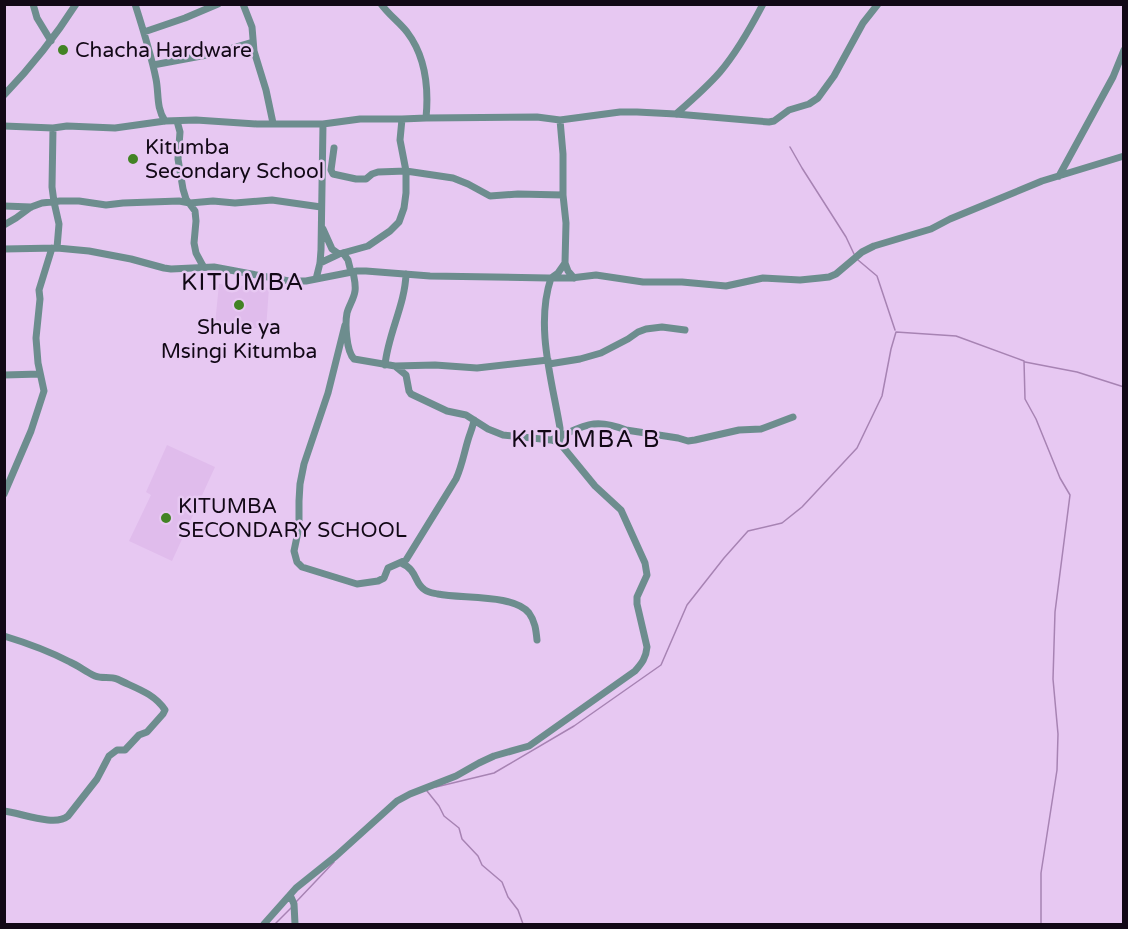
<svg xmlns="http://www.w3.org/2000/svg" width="1128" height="929" font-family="'Varela Round',sans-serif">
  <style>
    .built { fill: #e0bcec }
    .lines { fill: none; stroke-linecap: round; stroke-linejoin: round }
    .stream { stroke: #a783b3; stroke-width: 1.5 }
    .minor { stroke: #6d8d8e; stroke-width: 7 }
    .poi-dot { fill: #428324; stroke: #e7c8f2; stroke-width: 2 }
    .labels { text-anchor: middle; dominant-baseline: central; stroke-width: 5; stroke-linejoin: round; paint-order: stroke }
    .poi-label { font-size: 21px; fill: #120816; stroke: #e7c8f2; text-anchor: start }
    .quarter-label { font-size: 24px; letter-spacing: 1.5px; fill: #120816; stroke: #e7c8f2 }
  </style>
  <rect width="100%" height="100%" fill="#e7c8f2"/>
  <path class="built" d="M 219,284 L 269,288 L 266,329 L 215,324 Z
    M 167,445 L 215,467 L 172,561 L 129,541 L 151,495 L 146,492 Z"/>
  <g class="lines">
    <path class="stream" d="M 790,147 L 802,168 L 846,237 L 854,254
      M 858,260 L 877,276 L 895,330
      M 1025,362 L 1077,372 L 1124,387
      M 436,787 L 494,773 L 574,726 L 661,665 L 687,605 L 724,558 L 748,531 L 782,523 L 802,507 L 857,448 L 882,396 L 891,349 L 896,332 L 956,336 L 1024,361 L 1025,399 L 1036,419 L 1060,478 L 1070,495 L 1055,612 L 1053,679 L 1058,734 L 1057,770 L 1041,873 L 1041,924
      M 427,791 L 439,806 L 444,816 L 459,828 L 462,839 L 478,856 L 482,865 L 502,882 L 508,897 L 518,910 L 523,924
      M 296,902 L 334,862
      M 275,924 L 291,908"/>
    <path class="minor" d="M 33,4 L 37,18 L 51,41
      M 135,4 C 143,29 151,54 156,79 C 159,93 156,108 165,121
      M 243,4 L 252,27 L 254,51 L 266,90 L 273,123
      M 381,4 C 389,15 399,22 407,32 C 426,57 429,87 426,118
      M 144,32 L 185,18 L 218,4
      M 153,65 L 212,54 L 253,42
      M 4,95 C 31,67 55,37 76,4
      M 676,114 C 692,100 707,87 720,72 C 737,52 751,27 763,4
      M 560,120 L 563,154 L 563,195 L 566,223 L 565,263 L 568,271 L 574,278
      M 177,121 L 180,132 L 178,159 L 183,189 L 186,199 L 195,211 L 196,221 L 194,243 L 196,253 L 203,266
      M 4,126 L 53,128 L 67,126 L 115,128 L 165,121 L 196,120 L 257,124 L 323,124 L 360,119 L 402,119 L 426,118 L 537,117 L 560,120 L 620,112 L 637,112 L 676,114 L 769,122 L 774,121 L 789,110 L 809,104 L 818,98 L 834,76 L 863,23 L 878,4
      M 53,128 L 52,187 L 54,202 L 59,224 L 57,248
      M 334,148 L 331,170 L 333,174 L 356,179 L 366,179 L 372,174 L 378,172 L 406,171 L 453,178 L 468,184 L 490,196 L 518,194 L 563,195
      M 1059,176 L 1113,77 L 1124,50
      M 4,206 L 31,207
      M 4,225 L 16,218 L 31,207 L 42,203 L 60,201 L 79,201 L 106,205 L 123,203 L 179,201 L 190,203 L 213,201 L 235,203 L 272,200 L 321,207
      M 323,229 L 332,249 L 339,254
      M 4,249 L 57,248 L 89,251 L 131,259 L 164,268 L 171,269 L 214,267 L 289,281 L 306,281 L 357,271 L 366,271 L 430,276 L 548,278 L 571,278 L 596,275 L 643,282 L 682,282 L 726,286 L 763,278 L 800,280 L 820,278 L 829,277 L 836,274 L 862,252 L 874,246 L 931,229 L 950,219 L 1042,181 L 1124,156
      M 343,253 L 348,260 L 351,272
      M 320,263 L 339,254 L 368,246 L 390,231 L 399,222 L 404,208 L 406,193 L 406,171 L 400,140 L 402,119
      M 316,279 L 320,263 L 321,250 L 323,124
      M 345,325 L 328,393 L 304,464 L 300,484 L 299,501 L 299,527 L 294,551 L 297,562 L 302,567 L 357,584 L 378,581 L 384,578 L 388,568 L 406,560 L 456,479 C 462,466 464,453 468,440 C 470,433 473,427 474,420
      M 549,364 L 580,359 L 601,353 L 628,339 L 638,332 L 646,329 L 662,327 L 685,330
      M 385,365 C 388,334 405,305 406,274
      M 395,366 L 435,365 L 477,368 L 548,360
      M 4,375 L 40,374
      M 560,439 L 560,428 C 552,380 535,326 551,278 L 558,273 L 565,263
      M 551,440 C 582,428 591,416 626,430 L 678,438 L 688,441 L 695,440 L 739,430 L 761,429 L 793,417
      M 4,494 L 31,431 L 44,391 L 38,363 L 36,338 L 40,299 L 39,290 L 52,248
      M 401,563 C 418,570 414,584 425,590 C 429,593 434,593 438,594 C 462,599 514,594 529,613 C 535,621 536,630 537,640
      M 4,636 C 27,643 49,651 70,662 C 79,666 86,672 95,676 C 102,679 110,676 117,679 C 135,688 154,693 165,710 L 163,714 L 147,732 L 139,735 L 125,750 L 117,750 L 109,756 L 97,779 L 68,816 C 55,827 21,813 4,811
      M 290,895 L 294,904 L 295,924
      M 264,924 L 296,888 L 336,856 L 397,801 L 410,794 L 456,776 L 479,763 L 494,756 L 529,746 L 635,671 C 642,663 646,658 647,647 L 637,604 L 637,597 L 647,575 L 645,563 L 621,510 L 595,486 L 563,447 L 558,442 L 551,440 L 503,435 L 488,429 L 466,415 L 447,411 L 411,394 L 409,391 L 406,375 L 395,366 L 354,359 C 346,351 345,323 347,313 C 349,305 354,299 355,291 C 356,284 354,278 353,272"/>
  </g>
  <g class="poi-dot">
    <circle cx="63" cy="50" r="6"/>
    <circle cx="133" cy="159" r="6"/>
    <circle cx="239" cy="305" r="6"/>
    <circle cx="166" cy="518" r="6"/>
  </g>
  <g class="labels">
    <g class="poi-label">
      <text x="75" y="50">Chacha Hardware</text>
      <text x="145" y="147">Kitumba<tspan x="145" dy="24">Secondary School</tspan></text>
      <text x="239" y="327" text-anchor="middle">Shule ya<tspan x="239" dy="24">Msingi Kitumba</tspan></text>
      <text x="178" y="506">KITUMBA<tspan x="178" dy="24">SECONDARY SCHOOL</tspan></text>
    </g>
    <g class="quarter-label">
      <text x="243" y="282">KITUMBA</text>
      <text x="586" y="439">KITUMBA B</text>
    </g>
  </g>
  <rect width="1128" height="929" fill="none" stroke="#120816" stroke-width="12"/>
</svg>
